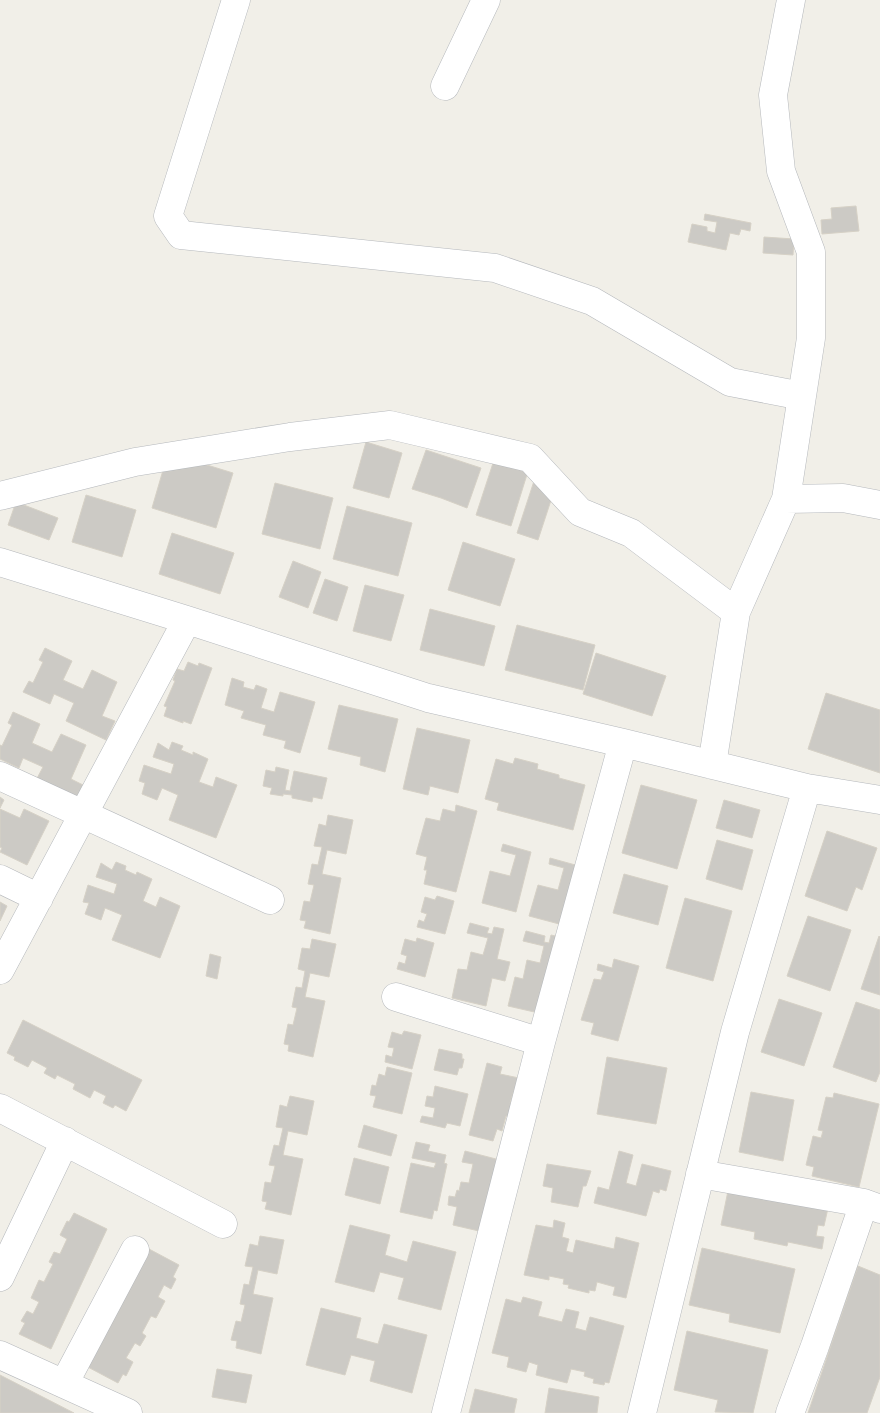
<svg xmlns="http://www.w3.org/2000/svg" width="880" height="1413" font-family="Commissioner,sans-serif">
  <style>
    .building { fill: #cccac5; stroke: #d6d1c6 }
    .lines { fill: none; stroke-linecap: round; stroke-linejoin: round }
    .minor-casing { stroke: #b5b8bc; stroke-width: 29 }
    .minor { stroke: #fff; stroke-width: 28 }
  </style>
  <rect width="100%" height="100%" fill="#f1efe8"/>
  <path class="building" d="M 856,206 L 859,231 L 822,234 L 821,220 L 832,219 L 831,208 Z
    M 705,214 L 751,223 L 750,231 L 741,229 L 739,235 L 730,233 L 726,250 L 688,242 L 692,224 L 707,227 L 707,231 L 715,233 L 717,222 L 704,220 Z
    M 764,237 L 794,239 L 793,255 L 763,253 Z
    M 366,442 L 402,453 L 389,498 L 353,488 Z
    M 426,450 L 481,468 L 467,508 L 441,498 L 412,489 Z
    M 168,453 L 233,473 L 216,528 L 152,508 Z
    M 495,457 L 529,468 L 511,526 L 476,515 Z
    M 535,478 L 556,485 L 538,540 L 517,533 Z
    M 275,483 L 333,498 L 320,549 L 262,534 Z
    M 86,495 L 136,510 L 122,557 L 72,542 Z
    M 16,502 L 58,518 L 49,540 L 8,525 Z
    M 347,506 L 412,523 L 398,576 L 333,559 Z
    M 172,533 L 234,553 L 220,594 L 159,574 Z
    M 463,542 L 515,559 L 500,606 L 448,590 Z
    M 293,561 L 321,572 L 308,608 L 279,597 Z
    M 325,579 L 348,587 L 337,621 L 313,613 Z
    M 365,585 L 404,595 L 391,641 L 353,631 Z
    M 430,609 L 495,626 L 484,666 L 420,650 Z
    M 517,625 L 595,645 L 583,690 L 505,670 Z
    M 45,648 L 72,661 L 63,680 L 83,689 L 92,670 L 117,682 L 102,716 L 115,721 L 106,740 L 66,721 L 74,703 L 54,694 L 50,704 L 23,692 L 29,681 L 33,683 L 43,662 L 39,660 Z
    M 596,653 L 666,676 L 652,716 L 583,694 Z
    M 188,662 L 198,666 L 199,663 L 212,668 L 191,724 L 183,721 L 183,723 L 164,716 L 167,707 L 164,706 L 175,681 L 173,680 L 177,669 L 184,671 Z
    M 232,678 L 244,682 L 243,687 L 254,690 L 256,685 L 267,689 L 261,708 L 274,712 L 280,692 L 315,702 L 300,753 L 284,748 L 286,741 L 263,735 L 266,725 L 241,718 L 244,711 L 225,705 Z
    M 826,693 L 880,710 L 880,773 L 808,749 Z
    M 339,705 L 398,719 L 385,772 L 360,765 L 361,757 L 328,749 Z
    M 13,712 L 40,724 L 32,743 L 52,752 L 61,734 L 86,745 L 71,779 L 83,785 L 75,803 L 34,784 L 43,767 L 23,758 L 19,768 L 0,759 L 0,745 L 2,746 L 12,725 L 8,723 Z
    M 417,728 L 470,740 L 458,793 L 430,786 L 428,795 L 403,789 Z
    M 172,742 L 183,746 L 181,750 L 193,755 L 193,752 L 208,759 L 199,782 L 213,787 L 216,777 L 237,785 L 216,838 L 169,820 L 178,795 L 162,788 L 157,800 L 142,794 L 145,783 L 139,781 L 144,765 L 171,774 L 174,764 L 153,757 L 158,743 L 169,750 Z
    M 515,758 L 538,764 L 537,769 L 559,775 L 559,778 L 585,785 L 573,830 L 497,810 L 499,803 L 485,799 L 496,759 L 513,764 Z
    M 276,767 L 289,770 L 285,790 L 290,791 L 294,771 L 327,778 L 322,799 L 313,797 L 312,802 L 292,798 L 292,795 L 283,794 L 283,796 L 270,794 L 272,788 L 263,786 L 266,770 L 275,772 Z
    M 641,785 L 697,800 L 677,869 L 622,853 Z
    M 0,797 L 4,800 L 0,808 Z
    M 724,800 L 760,810 L 752,838 L 716,828 Z
    M 456,805 L 477,811 L 456,892 L 424,884 L 427,870 L 424,870 L 427,857 L 416,854 L 426,818 L 440,821 L 443,809 L 455,812 Z
    M 0,809 L 20,818 L 24,809 L 49,821 L 27,865 L 0,852 L 2,848 L 0,847 Z
    M 328,815 L 353,820 L 346,854 L 327,850 L 322,874 L 341,878 L 330,934 L 304,928 L 306,921 L 300,920 L 304,901 L 310,902 L 314,885 L 308,884 L 312,864 L 318,865 L 322,847 L 314,846 L 319,824 L 326,826 Z
    M 827,831 L 877,848 L 862,890 L 856,887 L 847,911 L 805,896 Z
    M 717,840 L 753,850 L 742,890 L 706,879 Z
    M 503,844 L 531,852 L 516,912 L 482,903 L 490,871 L 510,876 L 516,855 L 501,851 Z
    M 550,858 L 579,866 L 563,925 L 529,916 L 538,885 L 558,890 L 564,868 L 549,864 Z
    M 116,862 L 126,866 L 125,870 L 136,875 L 137,872 L 152,879 L 143,901 L 156,907 L 160,897 L 180,906 L 160,958 L 112,940 L 122,915 L 105,908 L 101,920 L 85,914 L 89,903 L 83,902 L 88,885 L 114,894 L 117,884 L 96,877 L 101,863 L 112,870 Z
    M 624,874 L 668,886 L 658,925 L 613,913 Z
    M 437,896 L 454,901 L 445,934 L 417,927 L 419,920 L 424,922 L 427,914 L 421,912 L 425,897 L 435,900 Z
    M 685,898 L 732,911 L 713,981 L 666,968 Z
    M 0,902 L 7,906 L 0,921 Z
    M 808,916 L 851,930 L 830,991 L 787,976 Z
    M 470,923 L 489,928 L 487,933 L 492,934 L 494,927 L 504,929 L 497,959 L 510,962 L 505,981 L 492,978 L 486,1006 L 452,998 L 458,969 L 467,970 L 471,952 L 483,955 L 488,938 L 467,933 Z
    M 526,931 L 545,936 L 544,942 L 549,943 L 551,935 L 560,937 L 543,1014 L 508,1006 L 515,977 L 523,979 L 527,960 L 540,963 L 544,946 L 523,941 Z
    M 879,936 L 880,937 L 880,995 L 861,989 Z
    M 417,938 L 434,943 L 425,977 L 397,969 L 399,962 L 405,964 L 407,956 L 401,954 L 405,939 L 416,942 Z
    M 312,939 L 336,944 L 329,977 L 310,973 L 305,997 L 325,1001 L 313,1057 L 288,1051 L 289,1045 L 284,1044 L 288,1024 L 293,1025 L 297,1008 L 292,1007 L 296,987 L 302,988 L 305,971 L 298,969 L 302,948 L 310,949 Z
    M 210,954 L 221,957 L 217,979 L 206,976 Z
    M 614,959 L 639,966 L 618,1041 L 591,1034 L 594,1023 L 581,1020 L 594,979 L 601,980 L 604,972 L 597,970 L 598,964 L 612,968 Z
    M 779,999 L 822,1013 L 804,1066 L 761,1052 Z
    M 856,1002 L 880,1010 L 880,1072 L 876,1082 L 833,1067 Z
    M 23,1020 L 142,1080 L 126,1111 L 115,1105 L 113,1108 L 103,1103 L 106,1096 L 94,1090 L 90,1098 L 73,1089 L 75,1084 L 57,1075 L 55,1079 L 44,1073 L 47,1068 L 32,1060 L 28,1067 L 14,1060 L 15,1057 L 7,1053 Z
    M 404,1031 L 421,1035 L 412,1069 L 385,1062 L 386,1055 L 392,1057 L 394,1048 L 388,1047 L 392,1032 L 402,1035 Z
    M 439,1049 L 462,1054 L 462,1059 L 464,1059 L 462,1068 L 459,1068 L 457,1075 L 434,1070 Z
    M 607,1057 L 667,1068 L 656,1124 L 597,1114 Z
    M 487,1063 L 502,1067 L 500,1074 L 519,1078 L 519,1091 L 514,1090 L 510,1103 L 516,1105 L 513,1118 L 506,1116 L 502,1131 L 497,1129 L 493,1141 L 469,1135 Z
    M 387,1067 L 412,1073 L 402,1114 L 373,1107 L 376,1096 L 370,1095 L 372,1085 L 376,1086 L 379,1074 L 385,1076 Z
    M 435,1086 L 468,1094 L 460,1126 L 447,1123 L 445,1128 L 420,1122 L 422,1116 L 433,1118 L 435,1108 L 425,1106 L 427,1096 L 433,1097 Z
    M 751,1092 L 794,1100 L 783,1161 L 739,1152 Z
    M 834,1093 L 879,1104 L 859,1187 L 812,1176 L 814,1167 L 806,1165 L 813,1136 L 821,1138 L 823,1131 L 818,1130 L 826,1097 L 833,1098 Z
    M 290,1096 L 314,1101 L 307,1135 L 288,1131 L 283,1155 L 303,1159 L 291,1215 L 265,1209 L 267,1202 L 262,1201 L 265,1182 L 271,1183 L 275,1166 L 269,1165 L 274,1145 L 279,1146 L 283,1128 L 276,1127 L 280,1105 L 287,1107 Z
    M 364,1125 L 397,1135 L 391,1156 L 358,1147 Z
    M 416,1142 L 430,1145 L 428,1151 L 446,1155 L 444,1163 L 447,1164 L 437,1211 L 434,1210 L 432,1219 L 400,1212 L 411,1163 L 434,1168 L 436,1163 L 412,1158 Z
    M 465,1151 L 496,1159 L 495,1165 L 499,1166 L 490,1203 L 486,1202 L 479,1231 L 453,1225 L 457,1207 L 448,1205 L 449,1196 L 455,1197 L 457,1190 L 459,1191 L 461,1182 L 469,1183 L 473,1164 L 462,1162 Z
    M 619,1151 L 633,1155 L 626,1183 L 636,1186 L 642,1164 L 671,1171 L 666,1191 L 660,1189 L 659,1193 L 653,1191 L 646,1216 L 594,1203 L 598,1187 L 609,1190 Z
    M 354,1158 L 389,1167 L 380,1204 L 345,1195 Z
    M 547,1164 L 591,1171 L 586,1186 L 583,1186 L 578,1207 L 551,1202 L 553,1188 L 543,1186 Z
    M 729,1186 L 765,1198 L 796,1205 L 796,1201 L 828,1208 L 824,1226 L 818,1225 L 816,1236 L 824,1237 L 822,1249 L 788,1242 L 787,1246 L 754,1239 L 755,1232 L 721,1225 Z
    M 74,1213 L 107,1229 L 51,1349 L 19,1334 L 25,1323 L 21,1321 L 27,1311 L 33,1314 L 39,1302 L 31,1298 L 39,1280 L 44,1282 L 53,1264 L 49,1262 L 54,1252 L 60,1254 L 67,1239 L 60,1235 L 67,1221 L 69,1222 Z
    M 554,1220 L 565,1223 L 562,1237 L 569,1239 L 566,1251 L 573,1253 L 576,1240 L 614,1249 L 616,1237 L 639,1243 L 626,1298 L 613,1295 L 615,1287 L 597,1282 L 595,1291 L 589,1290 L 589,1293 L 568,1288 L 569,1285 L 563,1284 L 564,1279 L 549,1276 L 549,1280 L 524,1275 L 536,1225 L 553,1228 Z
    M 350,1225 L 390,1235 L 385,1255 L 407,1262 L 413,1241 L 456,1252 L 441,1310 L 398,1299 L 404,1278 L 380,1272 L 374,1292 L 335,1282 Z
    M 260,1236 L 284,1240 L 277,1274 L 258,1270 L 253,1294 L 273,1298 L 261,1354 L 236,1348 L 237,1341 L 231,1340 L 236,1321 L 241,1322 L 245,1305 L 240,1304 L 244,1284 L 249,1285 L 253,1267 L 245,1266 L 250,1244 L 258,1246 Z
    M 702,1248 L 795,1269 L 780,1333 L 729,1322 L 730,1314 L 689,1305 Z
    M 149,1249 L 179,1265 L 173,1277 L 176,1279 L 171,1289 L 164,1285 L 158,1297 L 165,1301 L 156,1318 L 151,1316 L 142,1333 L 146,1336 L 140,1346 L 135,1343 L 126,1358 L 133,1362 L 126,1376 L 123,1374 L 118,1383 L 86,1366 Z
    M 858,1266 L 880,1275 L 880,1377 L 867,1413 L 808,1413 Z
    M 523,1297 L 542,1302 L 538,1316 L 562,1322 L 566,1309 L 579,1312 L 575,1328 L 586,1331 L 590,1317 L 624,1326 L 609,1383 L 605,1382 L 604,1385 L 593,1383 L 594,1379 L 584,1376 L 585,1372 L 571,1369 L 567,1383 L 536,1375 L 538,1365 L 529,1362 L 526,1372 L 507,1367 L 509,1357 L 492,1353 L 506,1299 L 521,1303 Z
    M 321,1308 L 361,1318 L 356,1338 L 378,1344 L 384,1324 L 427,1335 L 412,1393 L 370,1381 L 375,1361 L 351,1355 L 345,1375 L 306,1365 Z
    M 687,1331 L 768,1350 L 753,1413 L 715,1412 L 718,1400 L 674,1390 Z
    M 217,1369 L 252,1375 L 246,1403 L 212,1397 Z
    M 0,1375 L 74,1413 L 0,1413 Z
    M 549,1388 L 599,1397 L 597,1413 L 545,1413 Z
    M 475,1389 L 517,1399 L 514,1413 L 469,1413 Z"/>
  <g class="lines">
    <defs>
      <path id="minor" d="M 236,0 L 168,216 L 181,235 L 495,268 L 592,301 L 730,382 L 802,396
        M 445,86 L 486,0
        M 0,496 L 135,462 L 290,437 L 390,425 L 530,458 L 580,512 L 631,533 L 736,612
        M 786,499 L 843,498 L 880,505
        M 0,562 L 187,620 L 428,698 L 623,743 L 807,788 L 880,800
        M 712,765 L 736,612 L 786,499 L 811,338 L 811,252 L 781,171 L 773,95 L 791,0
        M 0,776 L 270,900
        M 0,879 L 39,898
        M 0,970 L 187,620
        M 396,997 L 541,1042
        M 0,1108 L 223,1224
        M 700,1174 L 864,1203
        M 0,1277 L 65,1141
        M 0,1355 L 128,1413
        M 64,1384 L 135,1250
        M 446,1413 L 541,1042 L 623,743
        M 642,1413 L 735,1032 L 807,788
        M 790,1413 L 815,1346 L 864,1203 L 880,1209"/>
    </defs>
    <use href="#minor" class="minor-casing"/>
    <use href="#minor" class="minor"/>
  </g>
</svg>
